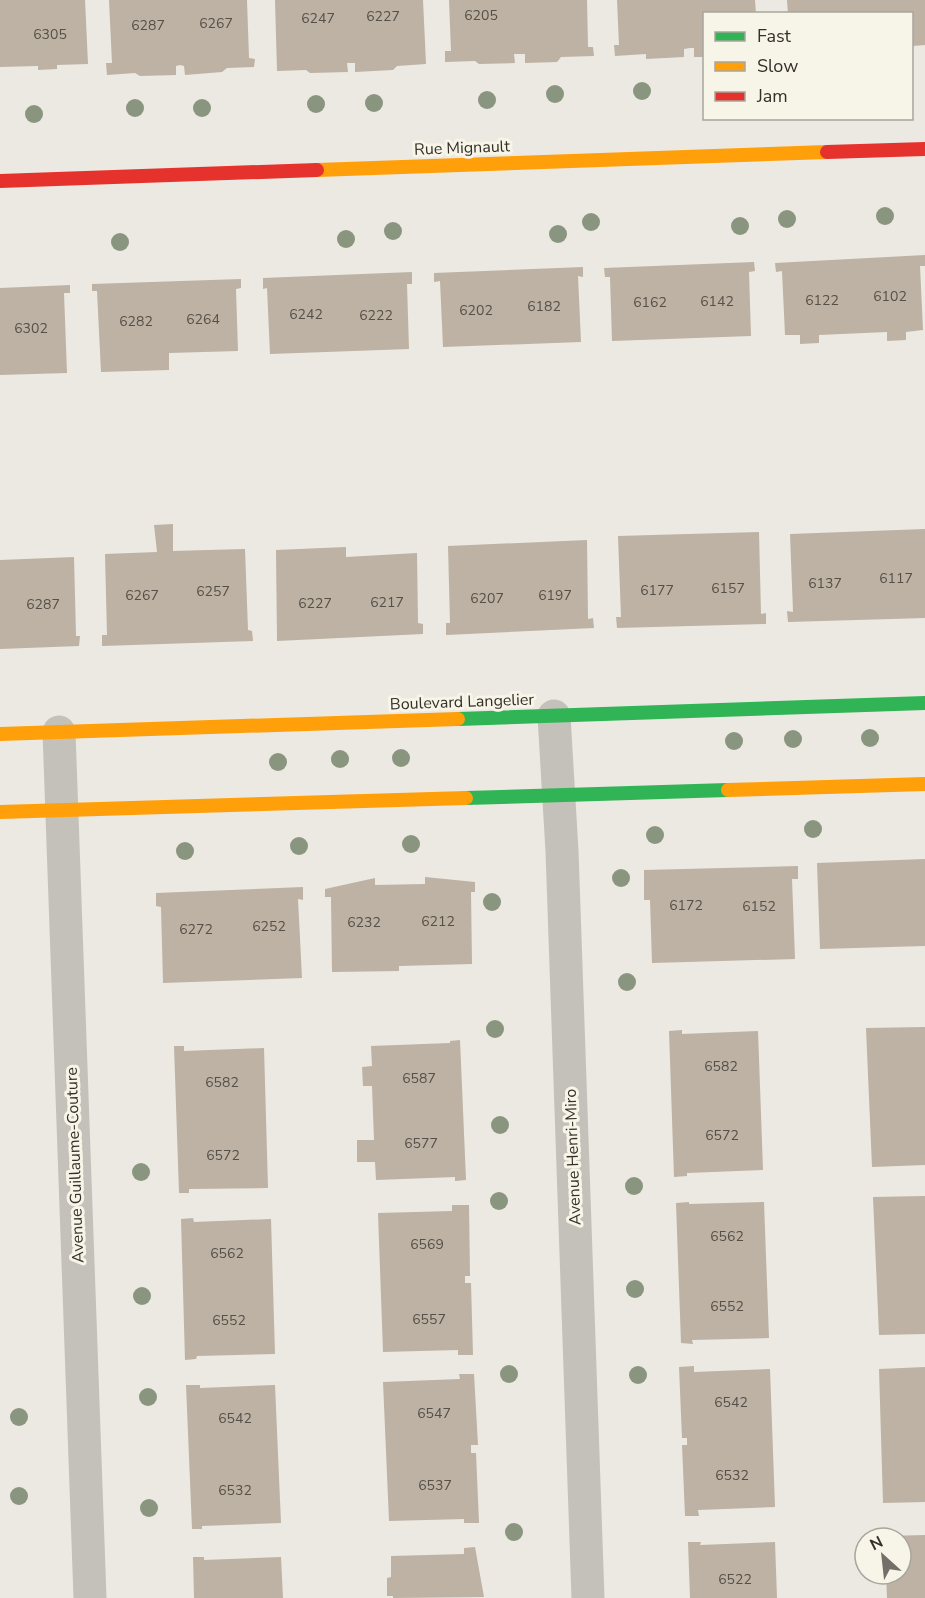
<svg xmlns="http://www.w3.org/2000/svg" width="925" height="1598" font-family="'Nunito Sans',sans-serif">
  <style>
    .building { fill: #bdb2a4 }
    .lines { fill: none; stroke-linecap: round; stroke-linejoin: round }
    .street { stroke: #c4c1ba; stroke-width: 33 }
    .fast { stroke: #30b455; stroke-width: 14 }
    .slow { stroke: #ff9f0a; stroke-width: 14 }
    .jam { stroke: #e5322d; stroke-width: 14 }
    .tree { fill: #8a957f }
    .labels { text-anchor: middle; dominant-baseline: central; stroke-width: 6; stroke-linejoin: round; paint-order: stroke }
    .number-label { font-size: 14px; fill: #565048 }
    .street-label { font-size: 16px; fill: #342f29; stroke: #f7f4e8 }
  </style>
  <rect width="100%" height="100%" fill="#ebe9e1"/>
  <path class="building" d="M 0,0 L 85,0 L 88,64 L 57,65 L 57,69 L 38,70 L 38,66 L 0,67 Z
    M 109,0 L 247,0 L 249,58 L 255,59 L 254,67 L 227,68 L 222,72 L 185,75 L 184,66 L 180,65 L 176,66 L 176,75 L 140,76 L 135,73 L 107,75 L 106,63 L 112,63 Z
    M 275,0 L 423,0 L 426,64 L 397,66 L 393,70 L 355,72 L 355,63 L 347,63 L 348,72 L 310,73 L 306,70 L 277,71 Z
    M 449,0 L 587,0 L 588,47 L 593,47 L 594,56 L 561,57 L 557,62 L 525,63 L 525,54 L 514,54 L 515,63 L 479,64 L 475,61 L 445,62 L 445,51 L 451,51 Z
    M 617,0 L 755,0 L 756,14 L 704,14 L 704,57 L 694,57 L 694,48 L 690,48 L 684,49 L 684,57 L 646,59 L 646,54 L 615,56 L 614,45 L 619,45 Z
    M 787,0 L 925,0 L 925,45 L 912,46 L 912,14 L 788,14 Z
    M 925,255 L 925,266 L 920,266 L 923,330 L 906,332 L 906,340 L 887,341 L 887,332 L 819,335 L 819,343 L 800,344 L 800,335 L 785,335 L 782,271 L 776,272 L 775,263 Z
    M 754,262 L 755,271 L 749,272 L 751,336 L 612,341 L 610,277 L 605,277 L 604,268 Z
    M 583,267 L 583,277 L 578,276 L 581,342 L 443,347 L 440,281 L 434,282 L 434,273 Z
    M 412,272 L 412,284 L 407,284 L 409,349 L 270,354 L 267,288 L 263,289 L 263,278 Z
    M 241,279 L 241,288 L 236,289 L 238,351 L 169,353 L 169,370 L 101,372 L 97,291 L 92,291 L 92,284 Z
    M 70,285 L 70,293 L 64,293 L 67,373 L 0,375 L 0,288 Z
    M 173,524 L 173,551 L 245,549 L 248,630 L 252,631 L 253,641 L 102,646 L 102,635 L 107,635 L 105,554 L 157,552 L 154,525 Z
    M 925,529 L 925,618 L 788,622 L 787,611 L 793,612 L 790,534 Z
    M 759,532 L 761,614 L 766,613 L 766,624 L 617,628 L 616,617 L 621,617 L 618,536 Z
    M 587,540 L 588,619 L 593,618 L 594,628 L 446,635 L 446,623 L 450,623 L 448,546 Z
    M 346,547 L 346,557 L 417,553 L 418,623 L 423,624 L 423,634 L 277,641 L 276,550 Z
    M 74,557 L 76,636 L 80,636 L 79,646 L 0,649 L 0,560 Z
    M 925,859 L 925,946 L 820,949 L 817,863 Z
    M 798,866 L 798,879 L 792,879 L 795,959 L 652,963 L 650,900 L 644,900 L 644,870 Z
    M 425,877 L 475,882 L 475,892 L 471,892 L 472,964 L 399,966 L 399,971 L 332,972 L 331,897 L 325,897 L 325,889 L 375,878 L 375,885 L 425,884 Z
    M 303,887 L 303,900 L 298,899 L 302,978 L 163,983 L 161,907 L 156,906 L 156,893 Z
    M 925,1027 L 925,1165 L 872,1167 L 866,1028 Z
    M 682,1030 L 682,1034 L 758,1031 L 763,1170 L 687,1173 L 687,1176 L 674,1177 L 669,1031 Z
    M 460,1040 L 466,1180 L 455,1181 L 455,1177 L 376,1180 L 375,1162 L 357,1162 L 357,1140 L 374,1140 L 372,1086 L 363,1086 L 362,1067 L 372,1066 L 371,1046 L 450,1043 L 450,1041 Z
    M 174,1046 L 184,1046 L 184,1051 L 264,1048 L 268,1188 L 189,1189 L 189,1193 L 179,1193 Z
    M 925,1196 L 925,1334 L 879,1335 L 873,1197 Z
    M 689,1202 L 689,1204 L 764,1202 L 769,1338 L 692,1340 L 693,1344 L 681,1343 L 676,1203 Z
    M 452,1205 L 469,1205 L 470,1276 L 465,1276 L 465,1283 L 471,1283 L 473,1355 L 458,1355 L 458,1350 L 383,1352 L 378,1213 L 452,1211 Z
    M 193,1218 L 194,1222 L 271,1219 L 275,1354 L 197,1356 L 196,1359 L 185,1360 L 181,1219 Z
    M 694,1366 L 694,1372 L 770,1369 L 775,1507 L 698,1510 L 699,1516 L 685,1516 L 682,1445 L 687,1445 L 687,1438 L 682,1438 L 679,1367 Z
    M 925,1367 L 925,1502 L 883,1503 L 879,1369 Z
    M 459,1374 L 474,1374 L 478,1445 L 471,1445 L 471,1453 L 476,1453 L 479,1523 L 464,1523 L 464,1519 L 389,1521 L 383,1382 L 460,1379 Z
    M 186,1385 L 200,1385 L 200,1388 L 275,1385 L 281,1523 L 202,1526 L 202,1529 L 192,1529 Z
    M 925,1535 L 925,1598 L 887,1598 L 886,1574 L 901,1574 L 901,1538 L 885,1538 L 885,1536 Z
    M 688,1542 L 701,1542 L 700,1545 L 775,1542 L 777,1598 L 690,1598 Z
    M 475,1547 L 484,1597 L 393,1598 L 393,1596 L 387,1596 L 387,1578 L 391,1577 L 391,1556 L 464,1554 L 464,1548 Z
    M 193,1557 L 204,1557 L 204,1560 L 281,1557 L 283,1598 L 194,1598 Z"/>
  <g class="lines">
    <path class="street" d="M 554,716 L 562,851 L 588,1598
      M 59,732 L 90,1598"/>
    <path class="fast" d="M 458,719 L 925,703
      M 466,798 L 728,790"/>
    <path class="slow" d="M 317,170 L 827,152
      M 0,734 L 458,719
      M 728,790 L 925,784
      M 0,812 L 466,798"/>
    <path class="jam" d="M 827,152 L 925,149
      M 0,181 L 317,170"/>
  </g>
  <g class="tree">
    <circle cx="642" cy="91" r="9"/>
    <circle cx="555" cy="94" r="9"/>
    <circle cx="487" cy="100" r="9"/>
    <circle cx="374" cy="103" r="9"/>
    <circle cx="316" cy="104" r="9"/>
    <circle cx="135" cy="108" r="9"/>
    <circle cx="202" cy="108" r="9"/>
    <circle cx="34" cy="114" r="9"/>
    <circle cx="885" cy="216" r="9"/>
    <circle cx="787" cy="219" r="9"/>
    <circle cx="591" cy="222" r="9"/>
    <circle cx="740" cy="226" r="9"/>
    <circle cx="393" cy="231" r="9"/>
    <circle cx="558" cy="234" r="9"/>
    <circle cx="346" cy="239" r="9"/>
    <circle cx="120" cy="242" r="9"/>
    <circle cx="870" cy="738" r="9"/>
    <circle cx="793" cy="739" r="9"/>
    <circle cx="734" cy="741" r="9"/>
    <circle cx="401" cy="758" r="9"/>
    <circle cx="340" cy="759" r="9"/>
    <circle cx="278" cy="762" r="9"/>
    <circle cx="813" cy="829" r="9"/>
    <circle cx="655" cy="835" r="9"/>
    <circle cx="411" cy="844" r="9"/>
    <circle cx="299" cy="846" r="9"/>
    <circle cx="185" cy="851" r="9"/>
    <circle cx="621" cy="878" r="9"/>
    <circle cx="492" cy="902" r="9"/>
    <circle cx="627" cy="982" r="9"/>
    <circle cx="495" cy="1029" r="9"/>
    <circle cx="500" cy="1125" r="9"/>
    <circle cx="141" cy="1172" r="9"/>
    <circle cx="634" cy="1186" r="9"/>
    <circle cx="499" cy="1201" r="9"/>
    <circle cx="635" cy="1289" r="9"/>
    <circle cx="142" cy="1296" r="9"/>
    <circle cx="509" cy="1374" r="9"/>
    <circle cx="638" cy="1375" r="9"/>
    <circle cx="148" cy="1397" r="9"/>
    <circle cx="19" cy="1417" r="9"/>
    <circle cx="19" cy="1496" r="9"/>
    <circle cx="149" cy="1508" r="9"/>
    <circle cx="514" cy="1532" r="9"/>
  </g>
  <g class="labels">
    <g class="number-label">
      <text x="481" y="15">6205</text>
      <text x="383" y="16">6227</text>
      <text x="318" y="18">6247</text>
      <text x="216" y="23">6267</text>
      <text x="148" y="25">6287</text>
      <text x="50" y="34">6305</text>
      <text x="890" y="296">6102</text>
      <text x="822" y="300">6122</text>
      <text x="717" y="301">6142</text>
      <text x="650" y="302">6162</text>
      <text x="544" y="306">6182</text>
      <text x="476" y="310">6202</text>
      <text x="306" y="314">6242</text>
      <text x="376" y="315">6222</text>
      <text x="203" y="319">6264</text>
      <text x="136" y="321">6282</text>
      <text x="31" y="328">6302</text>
      <text x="896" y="578">6117</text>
      <text x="825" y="583">6137</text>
      <text x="728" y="588">6157</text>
      <text x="657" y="590">6177</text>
      <text x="213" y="591">6257</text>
      <text x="142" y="595">6267</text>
      <text x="555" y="595">6197</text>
      <text x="487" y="598">6207</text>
      <text x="387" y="602">6217</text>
      <text x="315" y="603">6227</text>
      <text x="43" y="604">6287</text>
      <text x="686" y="905">6172</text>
      <text x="759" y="906">6152</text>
      <text x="438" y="921">6212</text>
      <text x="364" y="922">6232</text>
      <text x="269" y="926">6252</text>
      <text x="196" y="929">6272</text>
      <text x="721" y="1066">6582</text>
      <text x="419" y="1078">6587</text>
      <text x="222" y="1082">6582</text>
      <text x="722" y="1135">6572</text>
      <text x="421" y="1143">6577</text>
      <text x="223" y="1155">6572</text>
      <text x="727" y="1236">6562</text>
      <text x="427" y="1244">6569</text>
      <text x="227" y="1253">6562</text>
      <text x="727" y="1306">6552</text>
      <text x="429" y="1319">6557</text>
      <text x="229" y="1320">6552</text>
      <text x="731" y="1402">6542</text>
      <text x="434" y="1413">6547</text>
      <text x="235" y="1418">6542</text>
      <text x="732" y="1475">6532</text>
      <text x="435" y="1485">6537</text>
      <text x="235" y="1490">6532</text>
      <text x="735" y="1579">6522</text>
    </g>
    <g class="street-label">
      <text transform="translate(462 148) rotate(-2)">Rue Mignault</text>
      <text transform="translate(462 702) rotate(-2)">Boulevard Langelier</text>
      <text transform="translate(573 1157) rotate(-92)">Avenue Henri-Miro</text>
      <text transform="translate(75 1165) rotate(-92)">Avenue Guillaume-Couture</text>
    </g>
  </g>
  <rect x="703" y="12" width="210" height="108" fill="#f7f4e8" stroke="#a9a59c" stroke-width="1.5"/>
  <rect x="715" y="32" width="30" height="9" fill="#30b455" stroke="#a9a59c" stroke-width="1.5"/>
  <text x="757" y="42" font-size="18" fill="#342f29">Fast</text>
  <rect x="715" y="62" width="30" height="9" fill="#ff9f0a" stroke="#a9a59c" stroke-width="1.5"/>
  <text x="757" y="72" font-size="18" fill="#342f29">Slow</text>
  <rect x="715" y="92" width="30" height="9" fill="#e5322d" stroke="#a9a59c" stroke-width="1.5"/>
  <text x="757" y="102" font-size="18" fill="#342f29">Jam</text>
  <g transform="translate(883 1556) rotate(333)"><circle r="28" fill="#f7f4e8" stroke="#a9a59c" stroke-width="1.5"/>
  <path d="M0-4.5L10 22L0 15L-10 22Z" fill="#747069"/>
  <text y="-9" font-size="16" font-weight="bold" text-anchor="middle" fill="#342f29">N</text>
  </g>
</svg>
